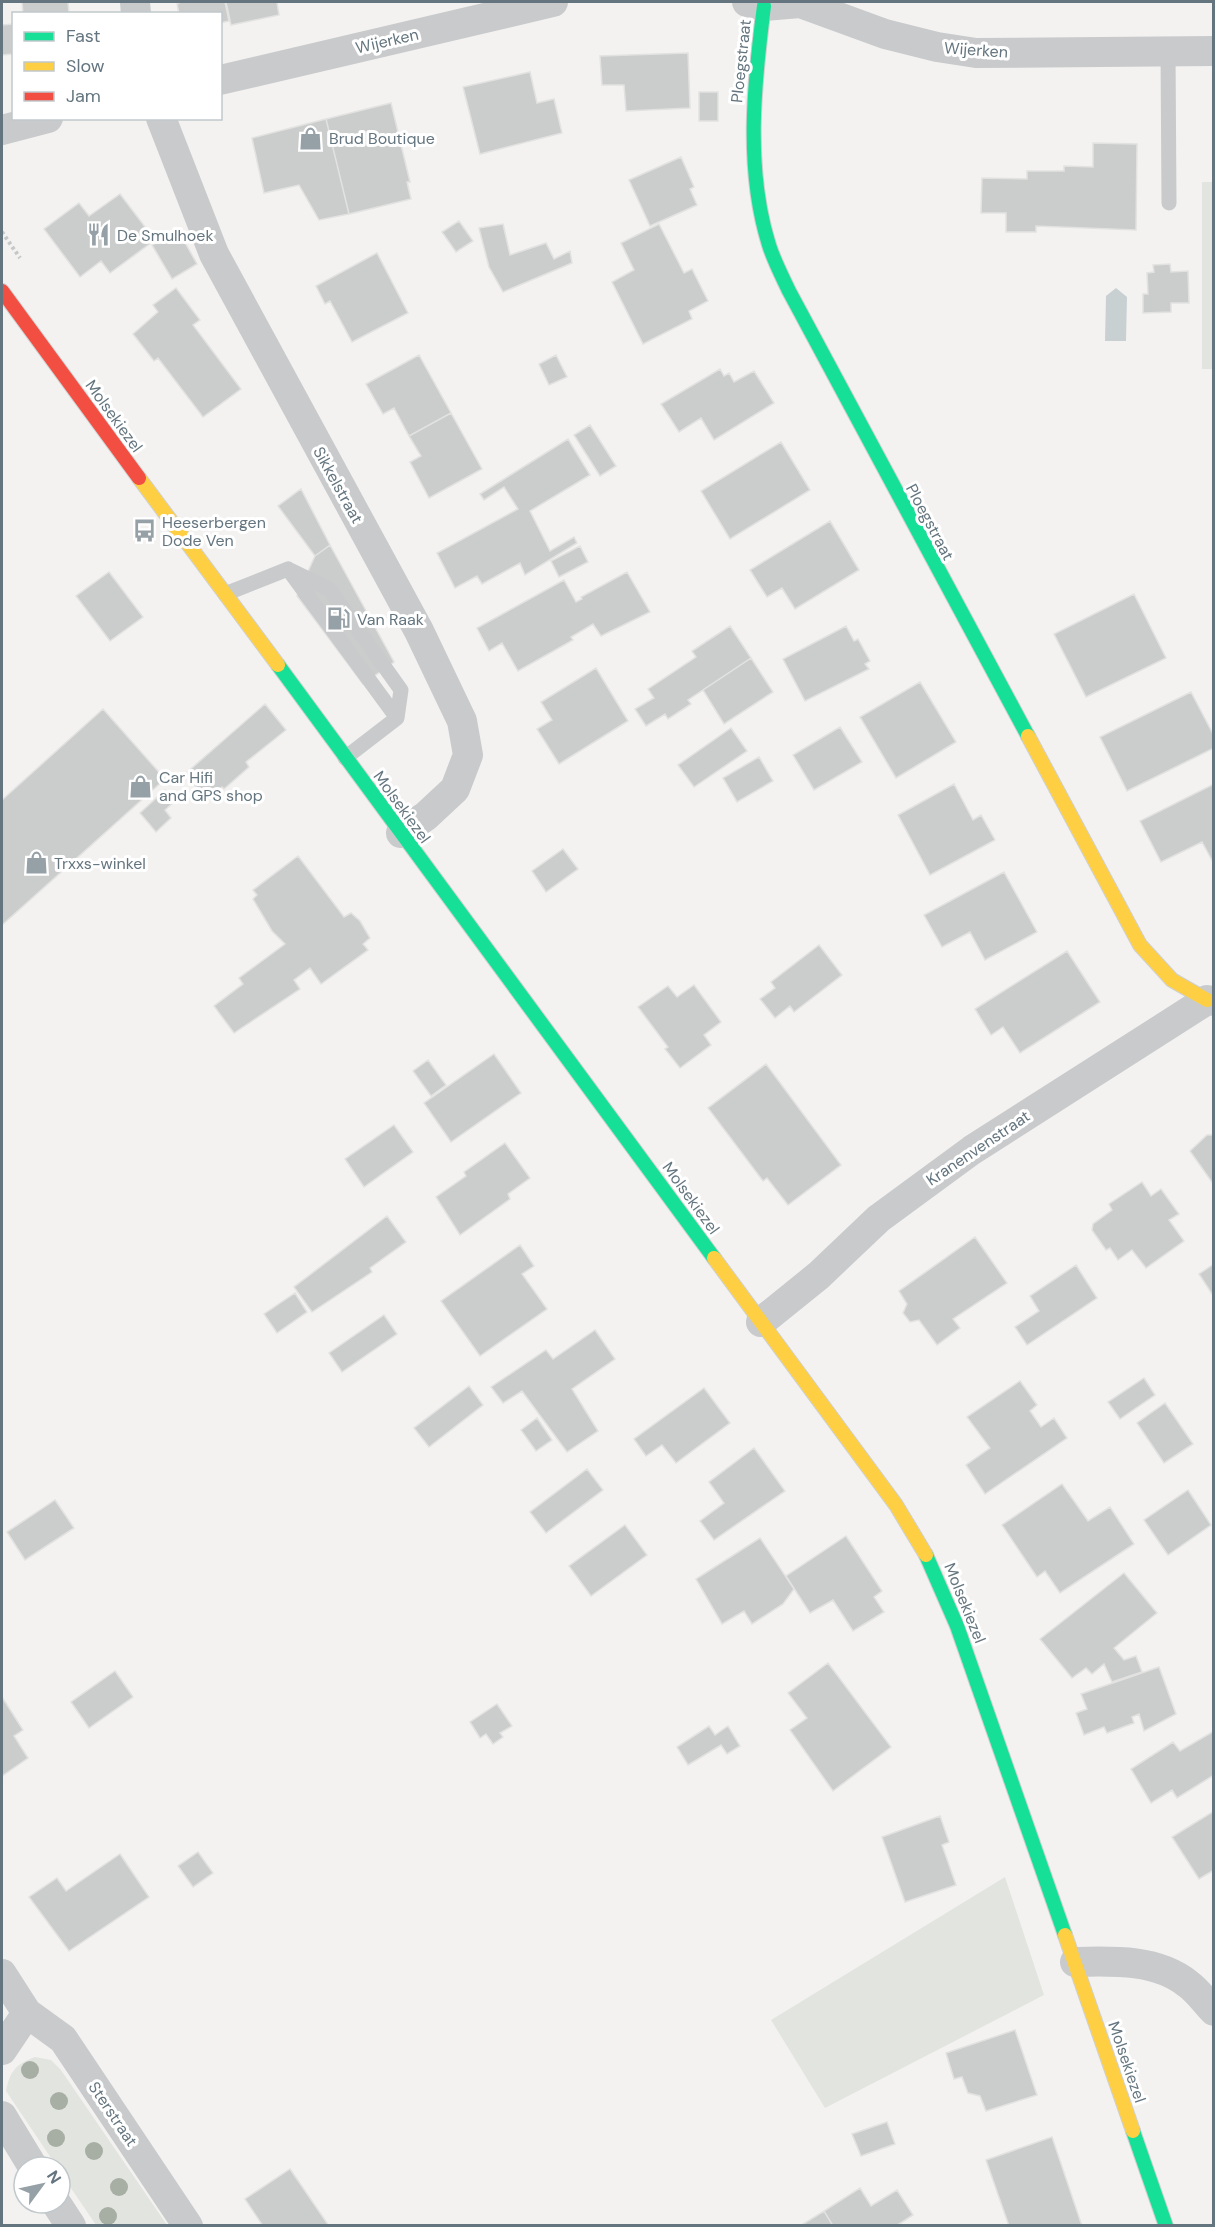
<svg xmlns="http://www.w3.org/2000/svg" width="1215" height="2227" font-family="'DM Sans',sans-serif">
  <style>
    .green { fill: #e2e5df }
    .water { fill: #c8d0d2 }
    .building { fill: #cbcccc; stroke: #e2e2e1; stroke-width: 1.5 }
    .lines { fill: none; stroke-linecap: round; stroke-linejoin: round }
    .fast-casing { stroke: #cfd0d0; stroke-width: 16 }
    .slow-casing { stroke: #cfd0d0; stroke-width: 16 }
    .jam-casing { stroke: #cfd0d0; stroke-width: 16 }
    .path { stroke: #c6c7c7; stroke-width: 4; stroke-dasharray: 3 3; stroke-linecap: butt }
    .lane { stroke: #c8cacb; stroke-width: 15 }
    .street { stroke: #c8cacb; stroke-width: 30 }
    .fast { stroke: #16e098; stroke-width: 14 }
    .slow { stroke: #ffcf43; stroke-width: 14 }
    .jam { stroke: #f24e42; stroke-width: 14 }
    .tree { fill: #a7aea3 }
    .labels { text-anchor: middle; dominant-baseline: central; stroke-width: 6; stroke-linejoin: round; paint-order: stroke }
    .street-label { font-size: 16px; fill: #64757f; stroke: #fff }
    .poi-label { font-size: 16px; fill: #64757f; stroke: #fff; text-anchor: start }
  </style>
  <rect width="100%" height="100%" fill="#f3f2f1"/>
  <path class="green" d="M 1202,182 L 1213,182 L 1213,369 L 1202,369 Z
    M 1005,1877 L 1044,1995 L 825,2108 L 771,2020 Z
    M 35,2057 L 51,2060 L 61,2070 L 167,2225 L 96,2225 L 60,2172 L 60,2167 L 57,2167 L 6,2091 C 10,2071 16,2064 35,2057 Z"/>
  <path class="water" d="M 1116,288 L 1127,297 L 1126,341 L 1105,341 L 1106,296 Z"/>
  <path class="building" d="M 22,2 L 68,2 L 69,14 L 23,14 Z
    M 181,2 L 225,2 L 229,21 L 220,23 L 220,14 L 179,14 L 177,4 Z
    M 226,2 L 280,2 L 277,2 L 279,15 L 231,25 Z
    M 2,22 L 2,25 L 14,24 L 14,54 L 2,55 Z
    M 688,53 L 690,108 L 626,111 L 624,85 L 602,85 L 600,56 Z
    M 530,72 L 537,103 L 554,99 L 562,133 L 480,154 L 463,87 Z
    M 699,92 L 718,92 L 718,121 L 699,121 Z
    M 391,103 L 410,182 L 407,182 L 411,199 L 349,214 L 326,119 Z
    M 326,119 L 349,214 L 319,220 L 299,185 L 264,193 L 252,138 Z
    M 1093,143 L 1137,144 L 1136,230 L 1036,226 L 1036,232 L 1006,232 L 1006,213 L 981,213 L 982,178 L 1027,179 L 1027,171 L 1064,171 L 1064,166 L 1093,167 Z
    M 681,157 L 694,187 L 690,189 L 697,205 L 650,226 L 629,180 Z
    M 120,194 L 155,240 L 110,273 L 101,261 L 80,277 L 44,229 L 79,203 L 89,216 Z
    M 459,221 L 473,241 L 456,252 L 442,232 Z
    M 503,224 L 510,255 L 546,243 L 554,259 L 570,251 L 572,263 L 503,292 L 489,267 L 479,228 Z
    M 659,224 L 684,273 L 692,269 L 708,301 L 689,311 L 692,319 L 643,344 L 612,282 L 634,270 L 621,243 Z
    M 178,230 L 197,264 L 172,279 L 152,245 Z
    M 377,253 L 408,313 L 352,342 L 330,301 L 325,304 L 316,286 Z
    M 1170,264 L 1171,272 L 1188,271 L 1189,303 L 1171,303 L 1171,312 L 1143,313 L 1143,294 L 1148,294 L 1147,273 L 1154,272 L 1153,265 Z
    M 176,288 L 200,320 L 193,325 L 241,389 L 203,417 L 158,358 L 154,361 L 133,334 L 158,312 L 153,305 Z
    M 419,355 L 451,413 L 409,436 L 394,408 L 383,414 L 366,384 Z
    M 556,355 L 567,377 L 549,385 L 539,364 Z
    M 720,369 L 724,376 L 729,373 L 734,382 L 754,371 L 774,403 L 714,440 L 701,418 L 679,432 L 661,404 Z
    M 451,413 L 482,469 L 429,498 L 410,462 L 421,456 L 409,436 Z
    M 590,425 L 616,466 L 600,476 L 574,435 Z
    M 568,439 L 590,475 L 530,511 L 550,551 L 574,537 L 577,543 L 525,575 L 520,563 L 482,584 L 477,576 L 455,588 L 437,553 L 518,509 L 504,487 L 484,500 L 480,494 Z
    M 781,442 L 810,490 L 730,539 L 701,491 Z
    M 301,489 L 330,545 L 315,556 L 278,506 Z
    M 830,521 L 859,570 L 795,609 L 782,588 L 767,597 L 750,570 Z
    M 330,545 L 394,662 L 363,684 L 297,596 L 315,556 Z
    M 580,546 L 588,562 L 559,577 L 551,561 Z
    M 109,572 L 143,617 L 110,641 L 76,596 Z
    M 627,572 L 650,612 L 601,636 L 593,624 L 571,637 L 573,640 L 518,671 L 502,643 L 489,651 L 477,628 L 564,580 L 576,602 L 582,599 L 581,597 Z
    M 1134,594 L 1166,658 L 1086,697 L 1054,634 Z
    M 730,626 L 751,658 L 688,700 L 691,704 L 668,719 L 665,714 L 646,726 L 635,709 L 654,698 L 648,689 L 696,657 L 692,651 Z
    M 846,626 L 854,641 L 858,639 L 870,661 L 865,664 L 869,669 L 805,701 L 783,659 Z
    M 751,658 L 773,692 L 724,724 L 703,690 Z
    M 596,668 L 628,721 L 559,764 L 537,729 L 552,720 L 541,702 Z
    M 920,682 L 956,742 L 896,778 L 860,717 Z
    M 1191,692 L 1214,736 L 1214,748 L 1127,791 L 1100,737 Z
    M 265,704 L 286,730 L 246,762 L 249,767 L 224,789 L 222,787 L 207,800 L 185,774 Z
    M 103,709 L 165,779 L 2,925 L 2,800 Z
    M 840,727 L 862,762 L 814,790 L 793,755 Z
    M 731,728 L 747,751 L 694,787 L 678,765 Z
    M 759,757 L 773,781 L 737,802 L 723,778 Z
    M 954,784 L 973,820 L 981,815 L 995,840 L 930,875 L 898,815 Z
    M 1214,784 L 1214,864 L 1202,842 L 1161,862 L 1140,821 Z
    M 165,790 L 175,801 L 165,810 L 171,818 L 156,832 L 140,813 Z
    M 563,849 L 578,869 L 546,892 L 532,871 Z
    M 298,856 L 344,917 L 351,913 L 360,921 L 370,938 L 363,944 L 368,950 L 321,984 L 310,968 L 294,980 L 300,989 L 234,1033 L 214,1006 L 243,984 L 239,978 L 285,944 L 272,931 L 253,899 L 257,895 L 253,890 Z
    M 1004,872 L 1037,932 L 985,960 L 970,932 L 942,947 L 924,915 Z
    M 819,945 L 842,975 L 794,1012 L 790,1006 L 775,1018 L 760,999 L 775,988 L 771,982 Z
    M 1067,951 L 1100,1002 L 1020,1053 L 1003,1027 L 991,1035 L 975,1009 Z
    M 694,985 L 721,1022 L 704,1035 L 711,1045 L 680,1068 L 665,1049 L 668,1047 L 638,1007 L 668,986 L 677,997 Z
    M 494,1054 L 521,1093 L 451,1142 L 424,1103 Z
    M 428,1060 L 446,1085 L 431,1096 L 413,1071 Z
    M 766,1064 L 841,1165 L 788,1205 L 767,1178 L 763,1181 L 708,1108 Z
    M 394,1125 L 413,1152 L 364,1187 L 345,1159 Z
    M 1207,1135 L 1214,1135 L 1214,1185 L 1190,1151 Z
    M 505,1143 L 530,1178 L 508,1194 L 510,1199 L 460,1235 L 436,1197 L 466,1176 L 464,1172 Z
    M 1142,1182 L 1151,1196 L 1161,1189 L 1179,1214 L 1169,1220 L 1184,1241 L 1146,1268 L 1132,1250 L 1118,1260 L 1110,1248 L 1106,1250 L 1092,1230 L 1093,1224 L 1112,1210 L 1109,1204 Z
    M 387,1216 L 406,1242 L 370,1268 L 372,1272 L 312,1312 L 294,1287 Z
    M 975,1237 L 1007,1283 L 953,1319 L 960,1328 L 937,1345 L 919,1320 L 910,1322 L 903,1313 L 907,1304 L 899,1291 Z
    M 520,1245 L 534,1266 L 522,1274 L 547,1309 L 480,1356 L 441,1301 Z
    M 1214,1264 L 1214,1297 L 1199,1274 Z
    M 1076,1265 L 1097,1298 L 1027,1345 L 1015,1327 L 1039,1311 L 1030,1296 Z
    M 295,1293 L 307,1312 L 277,1333 L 264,1314 Z
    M 384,1315 L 397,1334 L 342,1372 L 329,1353 Z
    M 595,1330 L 615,1359 L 572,1389 L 598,1431 L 567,1452 L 522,1391 L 503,1403 L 491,1387 L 546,1350 L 553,1359 Z
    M 1144,1378 L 1155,1395 L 1120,1419 L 1108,1402 Z
    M 1020,1381 L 1037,1405 L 1030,1411 L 1041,1427 L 1054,1418 L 1067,1438 L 985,1494 L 966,1465 L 990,1448 L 967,1417 Z
    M 469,1386 L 483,1405 L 429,1447 L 414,1428 Z
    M 704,1388 L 730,1423 L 676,1463 L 662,1445 L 646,1456 L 634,1439 Z
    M 1165,1403 L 1193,1444 L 1164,1463 L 1137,1423 Z
    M 537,1418 L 552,1440 L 536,1451 L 521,1430 Z
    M 754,1448 L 785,1491 L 714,1540 L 700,1521 L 724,1503 L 709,1482 Z
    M 587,1469 L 603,1490 L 546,1533 L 530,1512 Z
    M 1062,1484 L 1088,1521 L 1110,1507 L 1134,1544 L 1060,1593 L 1045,1571 L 1037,1577 L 1002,1525 Z
    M 1188,1490 L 1211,1525 L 1168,1555 L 1144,1520 Z
    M 55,1500 L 74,1528 L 25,1560 L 7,1532 Z
    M 625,1525 L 647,1555 L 591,1596 L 569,1566 Z
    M 846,1536 L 882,1591 L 874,1597 L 884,1612 L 853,1631 L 833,1600 L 810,1613 L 786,1576 Z
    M 760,1538 L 794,1589 L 783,1604 L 752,1624 L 744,1611 L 722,1624 L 696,1579 Z
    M 1124,1573 L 1157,1613 L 1114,1648 L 1124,1660 L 1136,1656 L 1142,1672 L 1112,1682 L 1104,1664 L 1092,1674 L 1086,1668 L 1072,1678 L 1040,1639 Z
    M 828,1663 L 891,1747 L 833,1791 L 790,1730 L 807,1718 L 788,1693 Z
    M 1159,1667 L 1176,1714 L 1144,1731 L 1139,1714 L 1132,1717 L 1134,1723 L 1107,1733 L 1104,1727 L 1084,1735 L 1076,1713 L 1087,1709 L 1081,1694 Z
    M 115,1671 L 133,1697 L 89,1728 L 71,1702 Z
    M 2,1697 L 23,1730 L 14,1736 L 28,1758 L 2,1776 Z
    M 497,1704 L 512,1726 L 500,1733 L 503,1737 L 493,1744 L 486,1734 L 480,1738 L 470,1722 Z
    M 709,1726 L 715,1735 L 728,1726 L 740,1746 L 727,1754 L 721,1745 L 688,1765 L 677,1747 Z
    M 1214,1731 L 1214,1775 L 1177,1798 L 1172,1790 L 1151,1803 L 1131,1769 L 1173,1742 L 1180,1751 Z
    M 1214,1811 L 1214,1870 L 1199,1879 L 1172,1837 Z
    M 940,1816 L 949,1842 L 942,1845 L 956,1885 L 905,1902 L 882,1837 Z
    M 198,1852 L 213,1873 L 193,1887 L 178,1866 Z
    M 120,1854 L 149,1897 L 69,1951 L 29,1897 L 57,1878 L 66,1891 Z
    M 1015,2030 L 1037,2095 L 986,2111 L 980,2096 L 968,2093 L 962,2077 L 954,2079 L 946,2053 Z
    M 887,2122 L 895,2144 L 861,2156 L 852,2134 Z
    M 1052,2137 L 1082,2226 L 1009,2226 L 986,2160 Z
    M 290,2169 L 329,2226 L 263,2226 L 245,2199 Z
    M 860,2188 L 871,2206 L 897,2190 L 913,2215 L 896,2226 L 833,2226 L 824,2211 Z
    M 824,2211 L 833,2226 L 800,2226 Z"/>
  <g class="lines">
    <defs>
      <path id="fast" d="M 764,6 C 754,83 745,169 769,245 C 774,261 782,276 789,291 L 1028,736
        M 278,665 L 714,1258
        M 926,1555 L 957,1626 L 1065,1935
        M 1133,2131 L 1166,2226"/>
      <path id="slow" d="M 139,478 L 278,665
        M 1028,736 L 1140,945 L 1172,980 L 1207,1000
        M 714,1258 L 896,1505 L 926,1555
        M 1065,1935 L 1133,2131"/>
      <path id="jam" d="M 2,291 L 139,478"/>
    </defs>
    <use href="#fast" class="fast-casing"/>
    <use href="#slow" class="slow-casing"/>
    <use href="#jam" class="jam-casing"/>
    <path class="path" d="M 2,232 L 20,258"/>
    <path class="lane" d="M 1168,51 L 1169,203
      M 290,570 L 329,589 L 401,690 L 397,718
      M 225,594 L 288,569 L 397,718 L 345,758"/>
    <path class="street" d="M 135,2 L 136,14
      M 747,2 L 764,6 L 800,3 L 885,34 L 937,47 L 976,53 L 1214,51
      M 220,80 L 553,2
      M 161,118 L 214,254 L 419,631 L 462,721 L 468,755 L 455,789 L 426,816 L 401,833
      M 2,130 L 48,118
      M 761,1322 L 818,1276 L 878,1219 L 972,1150 L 1207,1000 L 1214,1001
      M 1075,1962 C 1112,1961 1157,1959 1188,1984 C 1198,1991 1205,2002 1214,2011
      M 2,1974 L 27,2013
      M 2,2050 L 27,2013 L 63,2039 L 188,2226
      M 2,2116 L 33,2167
      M 56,2203 L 71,2226"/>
    <use href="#fast" class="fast"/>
    <use href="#slow" class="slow"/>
    <use href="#jam" class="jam"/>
  </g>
  <g class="tree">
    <circle cx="30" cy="2070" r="9"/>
    <circle cx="59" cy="2101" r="9"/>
    <circle cx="56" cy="2138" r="9"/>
    <circle cx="94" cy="2151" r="9"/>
    <circle cx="119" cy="2187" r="9"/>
    <circle cx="108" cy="2216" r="9"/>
  </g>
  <defs>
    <symbol id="shop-bare" viewBox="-9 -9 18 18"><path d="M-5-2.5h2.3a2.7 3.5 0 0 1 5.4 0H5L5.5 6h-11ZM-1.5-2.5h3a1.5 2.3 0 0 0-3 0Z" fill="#96a1a7" stroke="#fff" stroke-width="2.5" paint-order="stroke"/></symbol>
    <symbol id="restaurant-bare" viewBox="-9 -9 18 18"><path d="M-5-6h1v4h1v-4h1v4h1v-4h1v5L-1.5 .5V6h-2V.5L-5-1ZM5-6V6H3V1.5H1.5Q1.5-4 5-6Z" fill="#96a1a7" stroke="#fff" stroke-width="2.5" paint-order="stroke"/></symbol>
    <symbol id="bus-bare" viewBox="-9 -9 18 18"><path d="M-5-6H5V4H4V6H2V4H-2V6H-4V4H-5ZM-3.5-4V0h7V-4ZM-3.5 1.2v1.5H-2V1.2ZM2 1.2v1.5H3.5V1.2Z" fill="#96a1a7" stroke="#fff" stroke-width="2.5" paint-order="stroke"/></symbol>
    <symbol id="fuel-bare" viewBox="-9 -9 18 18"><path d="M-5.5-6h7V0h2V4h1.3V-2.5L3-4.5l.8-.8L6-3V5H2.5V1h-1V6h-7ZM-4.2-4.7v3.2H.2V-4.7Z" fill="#96a1a7" stroke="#fff" stroke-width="2.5" paint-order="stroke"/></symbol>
  </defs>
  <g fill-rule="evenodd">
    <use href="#shop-bare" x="294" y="122" width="33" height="33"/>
    <use href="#restaurant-bare" x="82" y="218" width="33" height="33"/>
    <use href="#bus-bare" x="128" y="514" width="33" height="33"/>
    <use href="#fuel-bare" x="322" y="602" width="33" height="33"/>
    <use href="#shop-bare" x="124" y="770" width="33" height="33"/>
    <use href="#shop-bare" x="20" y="846" width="33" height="33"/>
  </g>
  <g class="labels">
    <g class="street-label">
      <text transform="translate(387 41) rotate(-13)">Wijerken</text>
      <text transform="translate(976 50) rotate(4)">Wijerken</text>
      <text transform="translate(741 61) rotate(-84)">Ploegstraat</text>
      <text transform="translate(114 416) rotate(54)">Molsekiezel</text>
      <text transform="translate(338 485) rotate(61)">Sikkelstraat</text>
      <text transform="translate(930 522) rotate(62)">Ploegstraat</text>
      <text transform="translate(402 807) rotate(54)">Molsekiezel</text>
      <text transform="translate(978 1148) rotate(-34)">Kranenvenstraat</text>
      <text transform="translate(691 1198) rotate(54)">Molsekiezel</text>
      <text transform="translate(965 1603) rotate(68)">Molsekiezel</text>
      <text transform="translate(1127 2062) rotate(71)">Molsekiezel</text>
      <text transform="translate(113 2114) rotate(56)">Sterstraat</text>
    </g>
    <g class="poi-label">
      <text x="329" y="138">Brud Boutique</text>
      <text x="117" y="235">De Smulhoek</text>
      <text x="162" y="522">Heeserbergen<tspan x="162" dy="18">Dode Ven</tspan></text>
      <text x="357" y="619">Van Raak</text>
      <text x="159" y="777">Car Hifi<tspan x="159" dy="18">and GPS shop</tspan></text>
      <text x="54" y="863">Trxxs-winkel</text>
    </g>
  </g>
  <rect width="1215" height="2227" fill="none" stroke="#64757f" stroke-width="6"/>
  <rect x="12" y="12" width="210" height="108" fill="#ffffff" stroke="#c1c8cc" stroke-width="1.5"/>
  <rect x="24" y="32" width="30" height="9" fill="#16e098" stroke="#c1c8cc" stroke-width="1.5"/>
  <text x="66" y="42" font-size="18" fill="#64757f">Fast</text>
  <rect x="24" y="62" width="30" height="9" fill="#ffcf43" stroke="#c1c8cc" stroke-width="1.5"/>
  <text x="66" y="72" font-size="18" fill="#64757f">Slow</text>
  <rect x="24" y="92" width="30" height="9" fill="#f24e42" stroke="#c1c8cc" stroke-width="1.5"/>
  <text x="66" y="102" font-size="18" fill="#64757f">Jam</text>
  <g transform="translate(42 2185) rotate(57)"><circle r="28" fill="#ffffff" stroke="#c1c8cc" stroke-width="1.5"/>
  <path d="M0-4.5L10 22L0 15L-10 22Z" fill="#96a1a7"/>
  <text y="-9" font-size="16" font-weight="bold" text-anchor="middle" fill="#64757f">N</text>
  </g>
</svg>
